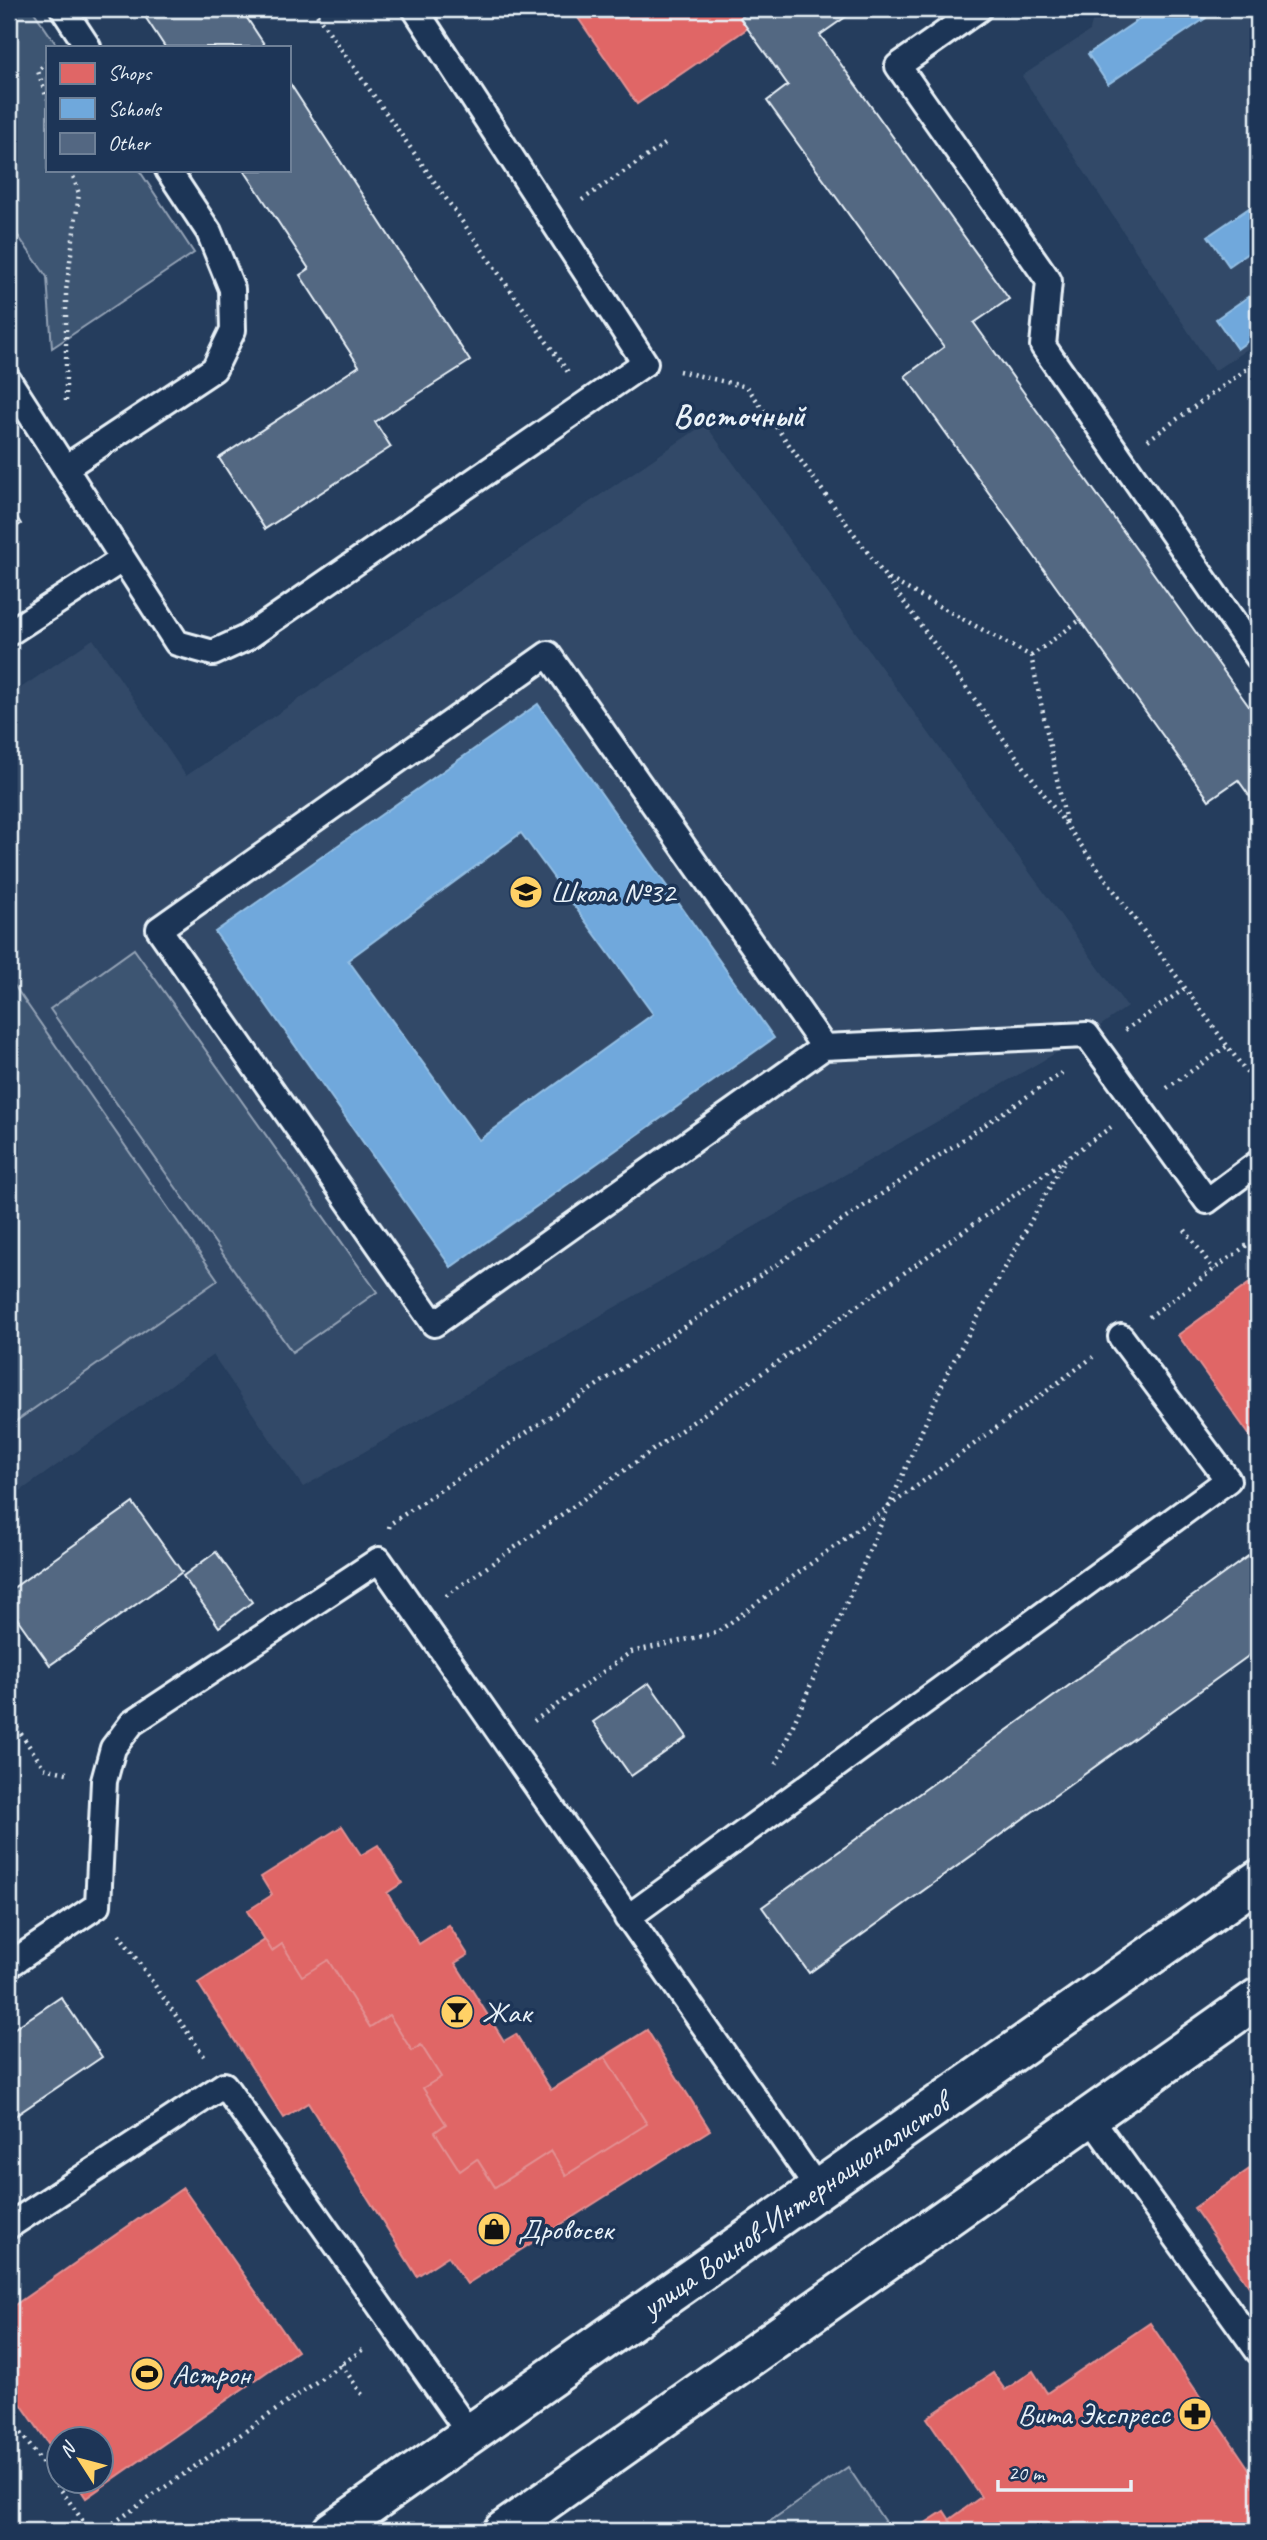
<svg xmlns="http://www.w3.org/2000/svg" width="1267" height="2540" font-family="Caveat,sans-serif">
  <style>
    .built { fill: #334a68 }
    .green { fill: #3e5472; stroke: #93a2b5; stroke-width: 2 }
    .shops { fill: #e06666; stroke: #e29092; stroke-width: 2 }
    .schools { fill: #6fa8dc; stroke: #93bee4; stroke-width: 2; fill-rule: evenodd }
    .building { fill: #536782; stroke: #e8f1f8; stroke-width: 2 }
    .lines { fill: none; stroke-linecap: round; stroke-linejoin: round }
    .service-casing { stroke: #e8f1f8; stroke-width: 30 }
    .primary-casing { stroke: #e8f1f8; stroke-width: 44 }
    .path { stroke: #e8f1f8; stroke-width: 4.5; stroke-dasharray: 2 5; stroke-linecap: butt }
    .service { stroke: #1d3557; stroke-width: 24 }
    .primary { stroke: #1d3557; stroke-width: 38 }
    .labels { text-anchor: middle; dominant-baseline: central; stroke-width: 7; stroke-linejoin: round; paint-order: stroke }
    .poi-label { font-size: 30px; fill: #e8f1f8; stroke: #1d3557; text-anchor: start }
    .street-label { font-size: 30px; fill: #e8f1f8; stroke: #1d3557 }
    .neighbourhood-label { font-size: 32px; font-weight: bold; fill: #e8f1f8; stroke: #1d3557 }
  </style>
  <rect width="100%" height="100%" fill="#253d5d"/>
  <filter id="ink" filterUnits="userSpaceOnUse"><feTurbulence type="fractalNoise" baseFrequency=".0143" numOctaves="2"/><feDisplacementMap in="SourceGraphic" scale="14" xChannelSelector="R" yChannelSelector="G"/><feConvolveMatrix kernelMatrix="1 2 1 2 8 2 1 2 1" color-interpolation-filters="sRGB"/></filter>
  <g filter="url(#ink)">
    <path class="built" d="M 1095,9 L 1258,9 L 1258,342 L 1214,371 L 1022,76 L 1090,31 Z
      M 705,424 L 1127,1007 L 1087,1035 L 303,1487 L 213,1355 L 9,1499 L 9,696 L 93,639 L 186,776 Z"/>
    <path class="green" d="M 9,9 L 32,9 L 58,47 L 47,47 L 47,170 L 139,170 L 194,253 L 52,348 L 47,277 L 9,223 Z
      M 134,949 L 377,1292 L 292,1352 L 50,1009 Z
      M 9,978 L 218,1280 L 9,1426 Z
      M 848,2467 L 891,2531 L 756,2531 Z"/>
    <path class="shops" d="M 572,9 L 754,9 L 740,18 L 748,28 L 637,104 Z
      M 1258,1277 L 1258,1447 L 1178,1335 Z
      M 342,1826 L 361,1855 L 378,1845 L 402,1883 L 387,1893 L 419,1944 L 449,1925 L 468,1955 L 455,1963 L 504,2041 L 516,2034 L 551,2090 L 605,2057 L 647,2124 L 566,2175 L 551,2151 L 495,2187 L 477,2159 L 460,2171 L 435,2132 L 446,2124 L 423,2088 L 441,2077 L 421,2045 L 412,2051 L 389,2015 L 370,2027 L 328,1960 L 302,1976 L 282,1944 L 272,1951 L 247,1911 L 272,1895 L 261,1877 Z
      M 342,1826 L 361,1855 L 378,1845 L 402,1883 L 387,1893 L 419,1944 L 449,1925 L 468,1955 L 455,1963 L 504,2041 L 516,2034 L 551,2090 L 647,2030 L 710,2130 L 467,2284 L 448,2256 L 417,2276 L 308,2103 L 284,2118 L 198,1983 L 265,1940 L 247,1911 L 272,1895 L 261,1877 Z
      M 265,1940 L 272,1951 L 282,1944 L 302,1976 L 328,1960 L 370,2027 L 389,2015 L 412,2051 L 421,2045 L 441,2077 L 423,2088 L 446,2124 L 435,2132 L 460,2171 L 477,2159 L 495,2187 L 551,2151 L 566,2175 L 647,2124 L 605,2057 L 647,2030 L 710,2130 L 467,2284 L 448,2256 L 417,2276 L 308,2103 L 284,2118 L 198,1983 Z
      M 1258,2163 L 1258,2299 L 1194,2208 Z
      M 183,2188 L 297,2351 L 86,2498 L 74,2480 L 102,2480 L 102,2438 L 60,2438 L 60,2460 L 9,2387 L 9,2309 Z
      M 1150,2323 L 1258,2482 L 1258,2531 L 957,2531 L 949,2520 L 981,2497 L 927,2418 L 993,2373 L 1005,2390 L 1033,2371 L 1047,2393 Z
      M 944,2511 L 957,2531 L 913,2531 Z"/>
    <path class="schools" d="M 1154,9 L 1200,9 L 1206,18 L 1108,84 L 1088,54 Z
      M 1258,202 L 1258,246 L 1229,266 L 1208,236 Z
      M 1258,290 L 1258,334 L 1237,349 L 1216,319 Z
      M 538,704 L 774,1038 L 451,1267 L 215,932 ZM 521,833 L 653,1014 L 479,1140 L 348,960 Z"/>
    <path class="building" d="M 140,9 L 241,9 L 266,47 L 165,47 Z
      M 754,9 L 857,9 L 820,35 L 1009,299 L 974,323 L 1258,719 L 1258,808 L 1238,780 L 1209,800 L 905,376 L 944,347 L 767,101 L 788,85 L 740,18 Z
      M 289,82 L 470,361 L 375,422 L 391,447 L 265,529 L 219,458 L 359,366 L 300,275 L 309,269 L 244,170 L 289,170 Z
      M 9,505 L 21,524 L 9,532 Z
      M 133,1503 L 182,1572 L 50,1665 L 9,1607 L 9,1591 Z
      M 1258,1549 L 1258,1649 L 809,1973 L 762,1907 Z
      M 216,1552 L 252,1602 L 219,1627 L 183,1576 Z
      M 649,1683 L 687,1737 L 631,1776 L 593,1722 Z
      M 61,1997 L 102,2057 L 9,2120 L 9,2032 Z"/>
    <g class="lines">
      <defs>
        <path id="service" d="M 63,9 L 88,47
          M 979,9 L 898,66 L 1049,281 L 1043,346 L 1258,657
          M 9,381 L 177,643 L 213,653 L 246,638 L 645,363 L 415,9
          M 65,468 L 214,369 L 233,330 L 232,289 L 209,232 L 168,170
          M 9,633 L 123,559
          M 824,1047 L 548,654 L 159,929 L 434,1324 L 824,1047 L 1087,1035 L 1207,1201 L 1258,1163
          M 627,1918 L 1228,1480 L 1121,1337
          M 9,1965 L 98,1905 L 104,1781 L 113,1748 L 132,1723 L 379,1560 L 818,2189
          M 1090,2117 L 1258,2351
          M 9,2226 L 224,2085 L 470,2434"/>
        <path id="primary" d="M 332,2531 L 1258,1880
          M 503,2531 L 1258,1998"/>
      </defs>
      <use href="#service" class="service-casing"/>
      <use href="#primary" class="primary-casing"/>
      <path class="path" d="M 313,9 L 570,375
        M 47,62 L 38,71 L 47,99
        M 582,200 L 665,144
        M 679,371 L 747,387 L 1258,1088
        M 66,401 L 66,291 L 79,194 L 71,170
        M 1148,440 L 1258,361
        M 889,579 L 1031,656 L 1066,822
        M 1031,656 L 1080,620
        M 1125,1030 L 1184,989
        M 1167,1088 L 1227,1046
        M 1185,1230 L 1214,1270
        M 1149,1317 L 1258,1237
        M 389,1528 L 390,1524 L 1062,1073
        M 446,1596 L 1111,1127
        M 9,1716 L 44,1768 L 71,1774
        M 534,1721 L 631,1652 L 716,1633 L 1093,1357
        M 776,1764 L 949,1369 L 1063,1163
        M 119,1934 L 204,2056
        M 341,2364 L 363,2396
        M 9,2416 L 90,2531
        M 102,2531 L 365,2348"/>
      <use href="#service" class="service"/>
      <use href="#primary" class="primary"/>
    </g>
  </g>
  <defs>
    <symbol id="school-disc" viewBox="-11 -11 22 22"><circle r="9.5" fill="#ffd166" stroke="#1d3557"/><path d="M0-5L7-2L0 1L-7-2ZM-4 1L0 2.5L4 1V4Q0 6-4 4Z" fill="#111"/></symbol>
    <symbol id="bar-disc" viewBox="-11 -11 22 22"><circle r="9.5" fill="#ffd166" stroke="#1d3557"/><path d="M-6-5H6L.8 .8V4.5H3.5V6h-7V4.5H-.8V.8Z" fill="#111"/></symbol>
    <symbol id="shop-disc" viewBox="-11 -11 22 22"><circle r="9.5" fill="#ffd166" stroke="#1d3557"/><path d="M-5-2.5h2.3a2.7 3.5 0 0 1 5.4 0H5L5.5 6h-11ZM-1.5-2.5h3a1.5 2.3 0 0 0-3 0Z" fill="#111"/></symbol>
    <symbol id="stadium-disc" viewBox="-11 -11 22 22"><circle r="9.5" fill="#ffd166" stroke="#1d3557"/><path d="M0-5a6.5 5 0 1 0 0 10a6.5 5 0 1 0 0-10ZM-3.5-1.8h7v3.6h-7Z" fill="#111"/></symbol>
    <symbol id="pharmacy-disc" viewBox="-11 -11 22 22"><circle r="9.5" fill="#ffd166" stroke="#1d3557"/><path d="M-2-6h4v4h4v4h-4v4h-4v-4h-4v-4h4Z" fill="#111"/></symbol>
  </defs>
  <g fill-rule="evenodd">
    <use href="#school-disc" x="507" y="873" width="38" height="38"/>
    <use href="#bar-disc" x="438" y="1993" width="38" height="38"/>
    <use href="#shop-disc" x="475" y="2210" width="38" height="38"/>
    <use href="#stadium-disc" x="128" y="2355" width="38" height="38"/>
    <use href="#pharmacy-disc" x="1176" y="2395" width="38" height="38"/>
  </g>
  <g class="labels">
    <g class="poi-label">
      <text x="550" y="892">Школа №32</text>
      <text x="482" y="2012">Жак</text>
      <text x="518" y="2229">Дровосек</text>
      <text x="172" y="2374">Астрон</text>
      <text x="1170" y="2414" text-anchor="end">Вита Экспресс</text>
    </g>
    <g class="street-label">
      <text transform="translate(795 2205) rotate(-35)">улица Воинов-Интернационалистов</text>
    </g>
    <g class="neighbourhood-label">
      <text x="739" y="415">Восточный</text>
    </g>
  </g>
  <rect width="1267" height="2540" fill="none" stroke="#1d3557" stroke-width="35"/>
  <rect x="18" y="18" width="1232" height="2505" fill="none" stroke="#e8f1f8" stroke-width="2.5" filter="url(#ink)"/>
  <rect x="46" y="46" width="245" height="126" fill="#1d3557" stroke="#6e8097" stroke-width="2"/>
  <rect x="60" y="63" width="35" height="21" fill="#e06666" stroke="#6e8097" stroke-width="2"/>
  <text x="108" y="80" font-size="21" fill="#e8f1f8">Shops</text>
  <rect x="60" y="98" width="35" height="21" fill="#6fa8dc" stroke="#6e8097" stroke-width="2"/>
  <text x="108" y="116" font-size="21" fill="#e8f1f8">Schools</text>
  <rect x="60" y="133" width="35" height="21" fill="#536782" stroke="#6e8097" stroke-width="2"/>
  <text x="108" y="150" font-size="21" fill="#e8f1f8">Other</text>
  <g transform="translate(80 2460) rotate(306)"><circle r="33" fill="#1d3557" stroke="#6e8097" stroke-width="2"/>
  <path d="M0-5L12 26L0 18L-12 26Z" fill="#ffd166"/>
  <text y="-10" font-size="19" font-weight="bold" text-anchor="middle" fill="#e8f1f8">N</text>
  </g>
  <path d="M998 2480v10h133v-10" fill="none" stroke="#e8f1f8" stroke-width="3.5"/>
  <text x="1008" y="2480" font-size="21" fill="#e8f1f8" stroke="#1d3557" stroke-width="5" paint-order="stroke">20 m</text>
</svg>
